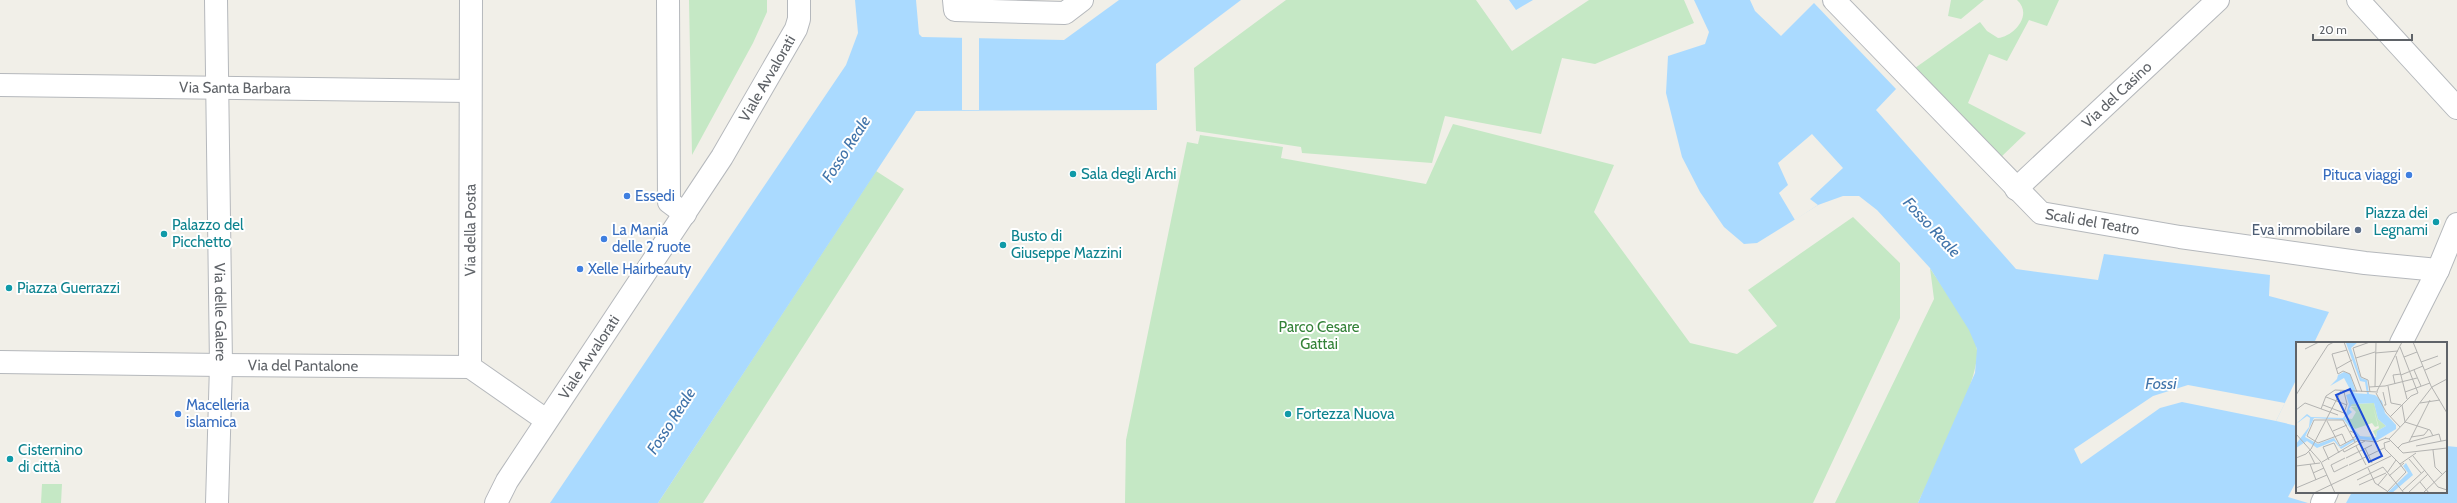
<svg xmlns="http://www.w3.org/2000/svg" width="2457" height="503" font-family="Cabin,sans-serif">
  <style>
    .green { fill: #c5e8c5 }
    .water { fill: #aadaff }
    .pier { fill: #f1efe8 }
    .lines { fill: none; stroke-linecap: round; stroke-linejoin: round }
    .pedestrian-casing { stroke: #b5b8bc; stroke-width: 24 }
    .minor-casing { stroke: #b5b8bc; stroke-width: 24 }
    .tertiary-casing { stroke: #b5b8bc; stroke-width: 24 }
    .pedestrian { stroke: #fff; stroke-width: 22 }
    .minor { stroke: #fff; stroke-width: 22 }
    .tertiary { stroke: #fff; stroke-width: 22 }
    .culture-dot { fill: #0f9aa8; stroke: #fff; stroke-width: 1.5 }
    .shop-dot { fill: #3f7fe0; stroke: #fff; stroke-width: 1.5 }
    .service-dot { fill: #5c6f8a; stroke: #fff; stroke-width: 1.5 }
    .labels { text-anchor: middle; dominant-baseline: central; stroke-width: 4; stroke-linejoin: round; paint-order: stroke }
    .street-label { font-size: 15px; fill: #5f6368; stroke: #fff }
    .culture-label { font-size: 15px; fill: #0d838f; stroke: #fff; text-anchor: start }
    .shop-label { font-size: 15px; fill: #366cbe; stroke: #fff; text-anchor: start }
    .service-label { font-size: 15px; fill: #4e5e75; stroke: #fff; text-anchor: end }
    .park-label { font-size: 15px; fill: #348238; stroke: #fff }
    .water-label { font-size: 16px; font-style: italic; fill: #4174aa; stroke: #fff }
    .inset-road { fill: none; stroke: #b3b3b1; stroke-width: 1 }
    .view { fill: #1d4ed8; fill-opacity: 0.15; stroke: #1d4ed8; stroke-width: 2 }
    .inset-edge { fill: none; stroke: #5f6368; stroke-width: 2 }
  </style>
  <rect width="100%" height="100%" fill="#f1efe8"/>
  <path class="green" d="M 689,0 L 767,0 L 767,12 L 753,43 L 692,155 Z
    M 1286,0 L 1476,0 L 1512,51 L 1589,0 L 1684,0 L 1694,23 L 1595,64 L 1562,58 L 1541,134 L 1445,116 L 1432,163 L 1302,153 L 1301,147 L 1196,131 L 1194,68 Z
    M 1951,0 L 1984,0 L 1961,19 L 1948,16 Z
    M 2017,0 L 2059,0 L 2047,26 L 2029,20 L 2007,61 L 1989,54 L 1968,103 L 2026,133 L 2000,158 L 1915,68 L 1980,22 L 1987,31 L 1998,38 C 2015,36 2033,14 2017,0 Z
    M 1453,124 L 1614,165 L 1594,212 L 1690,343 L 1737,354 L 1777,326 L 1748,290 L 1853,217 L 1900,263 L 1900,318 L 1813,503 L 1125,503 L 1126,440 L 1187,142 L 1198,144 L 1200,135 L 1283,147 L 1281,158 L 1426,184 Z
    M 876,171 L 904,189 L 703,503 L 658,503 Z
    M 1930,268 C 1941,286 1976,331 1977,350 C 1980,380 1933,472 1918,503 L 1835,503 L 1934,299 Z
    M 42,484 L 62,484 L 61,503 L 41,503 Z"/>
  <path class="water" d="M 855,0 L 916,0 L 919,34 L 922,37 L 1064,40 L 1119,0 L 1241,0 L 1156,64 L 1157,110 L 916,111 L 658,503 L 550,503 L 846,65 L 858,33 Z
    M 1509,0 L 1533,0 L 1516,10 Z
    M 1694,0 L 1750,0 L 1755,11 L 1781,36 L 1814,3 L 1896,89 L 1876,110 L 2016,269 L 2098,280 L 2104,254 L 2270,275 L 2269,296 L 2329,312 L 2314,343 L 2297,343 L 2297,378 L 2276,421 L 2297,426 L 2297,480 L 2288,497 L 2308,503 L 1918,503 L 1975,373 L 1977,349 L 1969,330 L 1930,268 L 1877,210 L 1859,196 L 1843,196 L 1818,205 L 1757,243 L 1744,244 L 1724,227 L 1700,192 L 1682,157 L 1666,93 L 1668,56 L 1705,44 L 1709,32 Z
    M 2446,446 L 2457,447 L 2457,503 L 2346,503 L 2352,492 L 2446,492 Z"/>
  <path class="pier" d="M 962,36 L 979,36 L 979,110 L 962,110 Z
    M 1812,134 L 1843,168 L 1810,199 L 1818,205 L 1795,220 L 1779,193 L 1788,185 L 1778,163 Z
    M 2188,385 L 2285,403 L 2276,421 L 2182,402 L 2160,408 L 2081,464 L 2074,449 L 2153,396 Z"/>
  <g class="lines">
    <defs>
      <path id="pedestrian" d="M 0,362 L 221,365"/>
      <g id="minor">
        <path id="s1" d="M 216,0 L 221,365 L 217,503"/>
        <path d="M 668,0 L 669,202 L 685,214"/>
        <path d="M 954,0 L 955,10 L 1065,13 L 1082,0"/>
        <path id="s2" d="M 1834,0 L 2041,213 L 2180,237 L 2365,263 L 2438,270"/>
        <path d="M 2358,0 L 2457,108"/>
        <path id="s3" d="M 0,85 L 470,91"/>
        <path id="s4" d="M 2016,189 L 2218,0"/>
        <path d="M 2401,343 L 2438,270 L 2457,224"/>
        <path id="s5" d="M 221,365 L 470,367"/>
        <path id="s6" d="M 470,367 L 471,0"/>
        <path d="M 470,367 L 546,420"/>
        <path d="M 2322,503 L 2327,492"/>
      </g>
      <g id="tertiary">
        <path id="s7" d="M 496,503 L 507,481 L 722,157 L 796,29 L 799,19 L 799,0"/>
      </g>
    </defs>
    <use href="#pedestrian" class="pedestrian-casing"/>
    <use href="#minor" class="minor-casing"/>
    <use href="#tertiary" class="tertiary-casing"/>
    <use href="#pedestrian" class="pedestrian"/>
    <use href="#minor" class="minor"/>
    <use href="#tertiary" class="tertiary"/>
  </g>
  <g class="culture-dot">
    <circle cx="1073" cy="174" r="4"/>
    <circle cx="2436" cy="222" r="4"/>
    <circle cx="164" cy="234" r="4"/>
    <circle cx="1003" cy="245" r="4"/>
    <circle cx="9" cy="288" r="4"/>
    <circle cx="1288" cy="414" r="4"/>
    <circle cx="10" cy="459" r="4"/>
  </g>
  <g class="shop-dot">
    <circle cx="2409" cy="175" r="4"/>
    <circle cx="627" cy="196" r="4"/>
    <circle cx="604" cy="239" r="4"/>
    <circle cx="580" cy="269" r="4"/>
    <circle cx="178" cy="414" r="4"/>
  </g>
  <circle class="service-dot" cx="2358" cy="230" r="4"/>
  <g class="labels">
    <g class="street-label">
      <text stroke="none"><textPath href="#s7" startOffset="504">Viale Avvalorati</textPath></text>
      <text stroke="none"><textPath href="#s3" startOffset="235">Via Santa Barbara</textPath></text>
      <text stroke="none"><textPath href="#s4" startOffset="138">Via del Casino</textPath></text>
      <text stroke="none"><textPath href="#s2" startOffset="349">Scali del Teatro</textPath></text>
      <text stroke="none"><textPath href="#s6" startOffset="137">Via della Posta</textPath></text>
      <text stroke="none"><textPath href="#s1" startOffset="312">Via delle Galere</textPath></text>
      <text stroke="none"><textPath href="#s7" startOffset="173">Viale Avvalorati</textPath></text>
      <text stroke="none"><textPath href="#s5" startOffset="82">Via del Pantalone</textPath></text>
    </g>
    <g class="culture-label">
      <text x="1081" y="174">Sala degli Archi</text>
      <text x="2428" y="213" text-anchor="end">Piazza dei<tspan x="2428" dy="17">Legnami</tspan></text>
      <text x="172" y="225">Palazzo del<tspan x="172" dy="17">Picchetto</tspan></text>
      <text x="1011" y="236">Busto di<tspan x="1011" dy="17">Giuseppe Mazzini</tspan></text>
      <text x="17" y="288">Piazza Guerrazzi</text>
      <text x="1296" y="414">Fortezza Nuova</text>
      <text x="18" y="450">Cisternino<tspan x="18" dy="17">di città</tspan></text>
    </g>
    <g class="shop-label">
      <text x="2401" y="175" text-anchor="end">Pituca viaggi</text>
      <text x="635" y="196">Essedi</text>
      <text x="612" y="230">La Mania<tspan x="612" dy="17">delle 2 ruote</tspan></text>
      <text x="588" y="269">Xelle Hairbeauty</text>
      <text x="186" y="405">Macelleria<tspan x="186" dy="17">islamica</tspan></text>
    </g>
    <g class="service-label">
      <text x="2350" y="230">Eva immobilare</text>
    </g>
    <g class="park-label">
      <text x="1319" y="327">Parco Cesare<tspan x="1319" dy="17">Gattai</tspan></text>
    </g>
    <g class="water-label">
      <text transform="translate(846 149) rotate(-57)">Fosso Reale</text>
      <text transform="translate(1932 227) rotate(47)">Fosso Reale</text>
      <text x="2161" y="383">Fossi</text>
      <text transform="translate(671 421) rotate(-57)">Fosso Reale</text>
    </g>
  </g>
  <g transform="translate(2296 342)">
    <rect width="151" height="151" fill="#f1efe8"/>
    <path d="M 78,61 L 82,77 L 90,84 L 81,89 L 80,96 L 66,94 L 80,95 L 77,89 L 83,86 L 77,64 L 82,84 L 79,85 L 76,81 L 59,87 L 49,76 L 56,77 L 60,70 L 55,65 L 62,64 L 54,64 L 56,62 Z" fill="#c5e8c5"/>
    <path d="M 62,0 L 55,6 L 65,36 L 71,38 L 73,52 L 79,53 L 86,59 L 89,71 L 100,83 L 100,87 L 80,99 L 62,97 L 45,107 L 38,99 L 21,106 L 11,99 L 0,106 L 0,102 L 13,85 L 14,76 L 11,74 L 0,82 L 11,72 L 15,75 L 47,76 L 50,72 L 53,62 L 50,53 L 56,51 L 48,36 L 34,44 L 41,37 L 42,33 L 48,30 L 54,32 L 60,50 L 57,51 L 71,52 L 69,40 L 64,39 L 50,1 ZM 78,61 L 82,77 L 90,84 L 81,89 L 80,96 L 64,94 L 49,76 L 56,70 L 53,67 L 56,62 ZM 18,76 L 48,78 L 61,95 L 44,105 L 38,96 L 22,102 L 9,95 ZM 110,121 L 117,133 L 96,151 L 91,151 L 112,131 L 107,124 Z" fill="#aadaff" fill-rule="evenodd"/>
    <path class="inset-road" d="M 48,0 L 66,50M 74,0 L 57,6 L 65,35 L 72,38 L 74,50M 117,0 L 135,44 L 151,71M 9,7 L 23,0M 51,8 L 36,12 L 42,32 L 47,29 L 54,32 L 61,50M 79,11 L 102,9M 100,14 L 111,57M 108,15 L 121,10M 60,16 L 79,10M 125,20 L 142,14M 40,27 L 56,18M 118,28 L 125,44M 129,28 L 145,21M 105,33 L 127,24M 99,42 L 97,33 L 105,32M 92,44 L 95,61 L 105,63M 73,45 L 89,44 L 121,36M 79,45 L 80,0M 39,48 L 82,50M 81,49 L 106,0M 87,50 L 90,63 L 88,63M 109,50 L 134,41M 80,51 L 90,70 L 104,85M 0,53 L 32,3 L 38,0M 30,55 L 51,63M 124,61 L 144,58M 27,63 L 48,71 L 51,62 L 48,50M 106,63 L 109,80 L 134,88 L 137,94M 25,67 L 30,54 L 39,48M 0,68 L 9,61 L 42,73M 94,75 L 115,54 L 122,51 L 104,5M 31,79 L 44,104 L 57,97M 37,89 L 51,83M 54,89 L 59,91 L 60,94 L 57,96M 0,92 L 25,120 L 39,151M 115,95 L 128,93 L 132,88M 89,96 L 93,97 L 109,80 L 136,45 L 151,37M 93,97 L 107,111 L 151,106M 113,100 L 134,58M 50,101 L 46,92 L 22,101 L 11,94 L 18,78 L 47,78 L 59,100M 60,104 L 70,123M 120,104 L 151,98M 69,106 L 76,121M 102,106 L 106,102 L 143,92 L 145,99M 89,107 L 104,122 L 120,111M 89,107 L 88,101 L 94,99M 47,108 L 48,110 L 69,99M 137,108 L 139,125 L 146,132M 13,110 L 19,122M 117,114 L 142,145 L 151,148M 0,116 L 10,112 L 15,107 L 45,49M 49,116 L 35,123 L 38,130 L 52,123M 50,116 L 76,103M 113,117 L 125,131M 33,118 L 27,105 L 38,101 L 43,111M 26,120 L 63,98 L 80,100 L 90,96M 14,122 L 20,138M 53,123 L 88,106M 0,124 L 24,121M 72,126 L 79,141 L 91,149M 17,131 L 28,126M 91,131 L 100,118M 93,134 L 108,121M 61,138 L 87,125 L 108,151M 124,140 L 133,151M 63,143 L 90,131M 82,143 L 91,132M 0,146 L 31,133M 106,149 L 129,128M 18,151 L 95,114M 90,151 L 110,130 L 103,121M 112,151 L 132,132M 127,151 L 151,128"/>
    <path class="view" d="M 54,47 L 86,114 L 73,120 L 40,53 Z"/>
    <rect width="151" height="151" class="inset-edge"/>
  </g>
  <path d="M2313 34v6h99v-6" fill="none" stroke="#5f6368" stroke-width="2"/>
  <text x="2319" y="34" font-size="12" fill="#5f6368" stroke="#ffffff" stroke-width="3" paint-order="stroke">20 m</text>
</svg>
